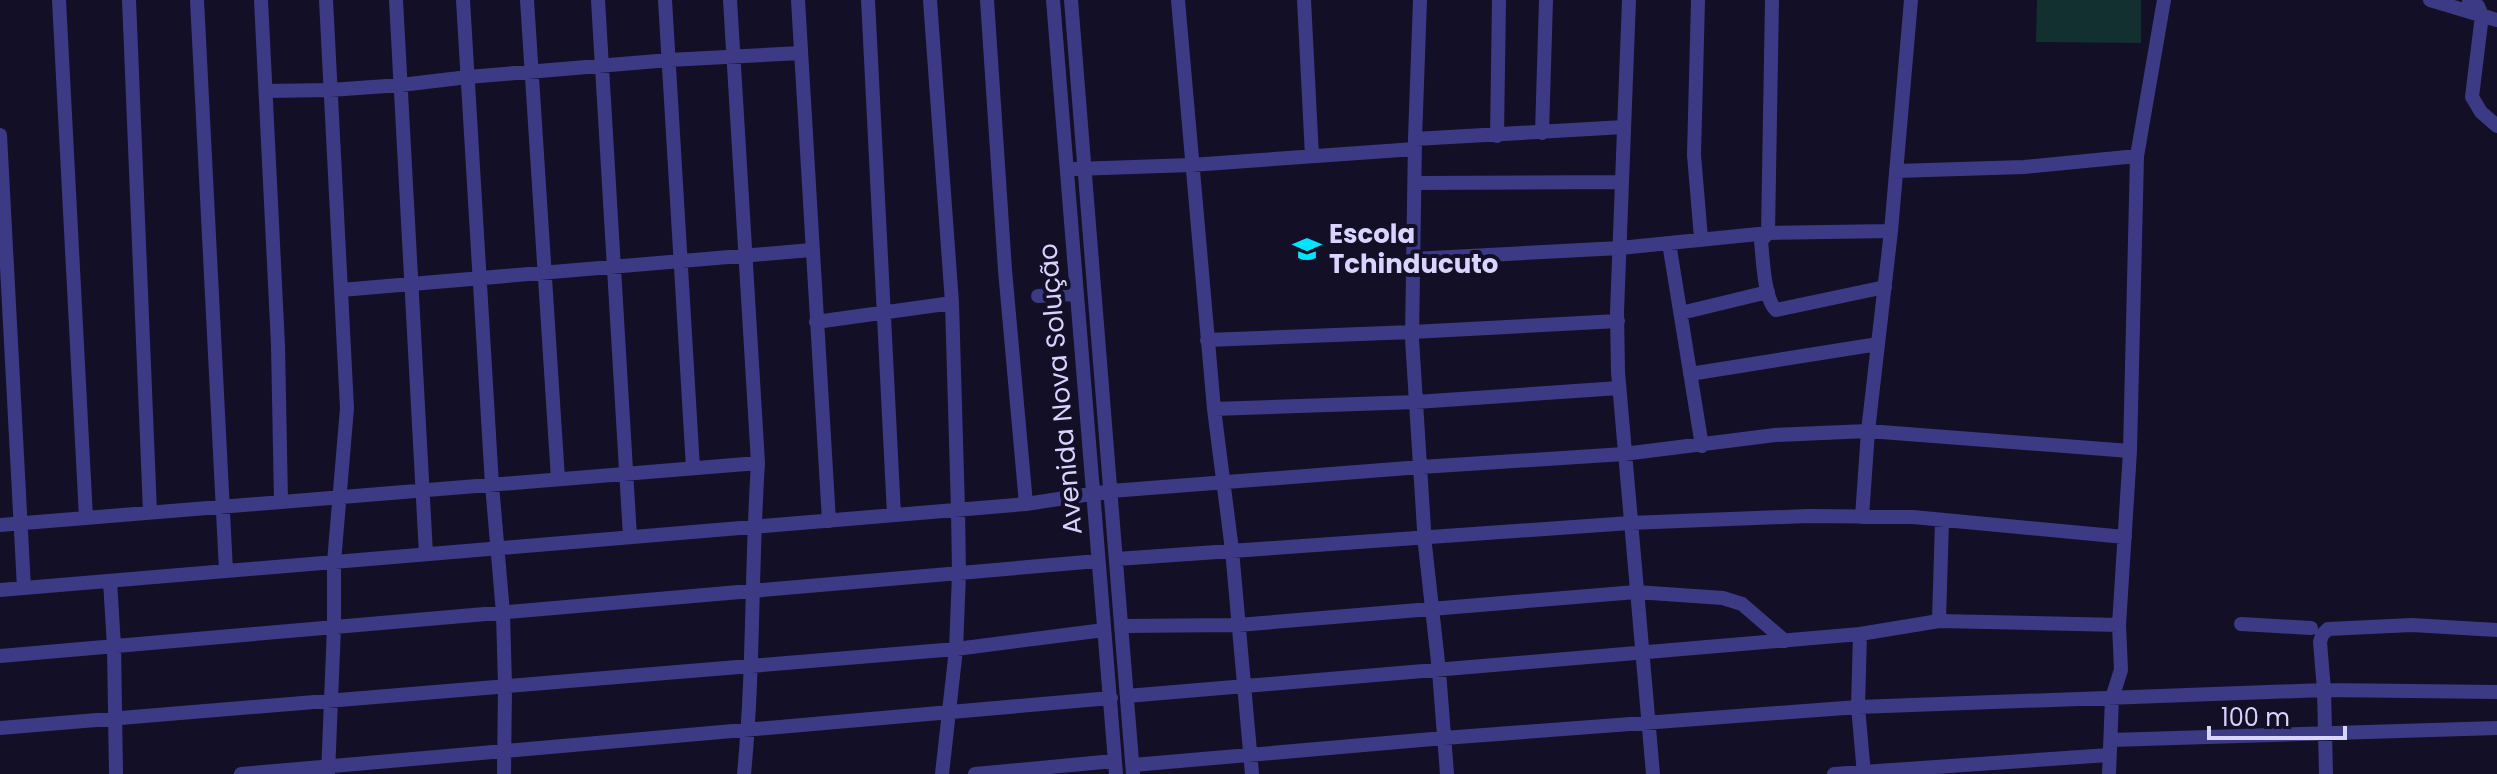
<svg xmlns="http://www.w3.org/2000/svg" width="2497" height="774" font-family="Poppins,sans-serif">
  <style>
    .green { fill: #12302f }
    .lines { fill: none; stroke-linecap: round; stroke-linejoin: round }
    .minor { stroke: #3d3a85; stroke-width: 14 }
    .labels { text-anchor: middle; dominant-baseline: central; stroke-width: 8; stroke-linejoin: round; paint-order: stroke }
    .poi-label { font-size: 26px; font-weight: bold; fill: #d9d4ff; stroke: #130f26; text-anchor: start }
    .street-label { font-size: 26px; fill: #d9d4ff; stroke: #130f26 }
  </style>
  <rect width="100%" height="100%" fill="#130f26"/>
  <path class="green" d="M 2037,0 L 2141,0 L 2141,43 L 2036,42 Z"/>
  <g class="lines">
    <path class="minor" d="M 59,0 L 86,518
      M 129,0 L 150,512
      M 197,0 L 226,571
      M 261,0 L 278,345 L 281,502
      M 326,0 L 347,408 L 334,562 L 334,627 L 328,774
      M 396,0 L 426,554
      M 463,0 L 492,485 L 503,613 L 505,686 L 504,774
      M 527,0 L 558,479
      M 598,0 L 630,537
      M 665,0 L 693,468
      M 730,0 L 758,463 C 751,567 754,671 744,774
      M 798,0 L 829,521
      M 868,0 L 894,515
      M 930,0 L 952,303 L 958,510 L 959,574 L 956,649 L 942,774
      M 987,0 L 1005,270 L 1026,504
      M 1053,0 L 1116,774
      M 1071,0 L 1133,774
      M 1178,0 L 1214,409 L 1232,550 L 1252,774
      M 1304,0 L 1312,156
      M 1420,0 L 1415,139 L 1412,339 L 1425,545 L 1439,671 L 1447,774
      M 1629,0 L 1617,312 L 1618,372 L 1653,774
      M 1698,0 L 1694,155 L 1701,238
      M 1772,0 L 1768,233 L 1761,241 C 1763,259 1764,299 1776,310 L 1885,287
      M 2430,0 L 2497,20
      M 2469,1 L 2478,6 L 2482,15 L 2472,97 L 2481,112 L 2497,126
      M 266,91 L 330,90 L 401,85 L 468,77 L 669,60 L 801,53
      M 1542,133 L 1546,0
      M 0,135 L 24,588
      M 1497,136 L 1499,0
      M 1415,139 L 1624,127
      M 1075,169 L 1191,165 L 1415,149
      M 1896,171 L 2024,167 L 2137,156
      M 1415,183 L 1622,182
      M 1669,243 L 1702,446
      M 1413,259 L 1620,248 L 1768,233 L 1891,231
      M 341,290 L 811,250
      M 1038,296 L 1077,294
      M 1681,313 L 1768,292
      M 816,322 L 952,303
      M 1207,340 L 1412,332 L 1618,321
      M 1690,374 L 1878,344
      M 1214,409 L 1416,402 L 1619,388
      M 1862,517 L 1868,431 L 1891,231 L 1911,0
      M 0,525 L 758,463
      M 1117,559 L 1630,523 L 1808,516 L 1913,517 L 2125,537
      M 110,581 L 114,646 L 116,774
      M 0,590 L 1026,504 L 1111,491 L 1421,467 L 1624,454 L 1775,435 L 1868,431 L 2130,451
      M 1939,621 L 1942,520
      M 2241,624 L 2311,628
      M 1121,626 L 1238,625 L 1636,592 L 1723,598 L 1742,604 L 1785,641
      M 1860,634 L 1858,707 L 1864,774
      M 0,656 L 1098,561
      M 1127,696 L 1860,634 L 1939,621 L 2119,625
      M 0,728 L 956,649 L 1104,630
      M 2111,740 L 2497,728
      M 1133,765 L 1444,738 L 1858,707 L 2324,690 L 2497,692
      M 241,774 L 1111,698
      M 975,774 L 1114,761
      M 1834,774 L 2109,755
      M 2109,774 L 2112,698 L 2121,670 L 2119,625 L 2130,451 L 2137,156 L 2164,0
      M 2326,774 L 2324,690 L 2320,642 L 2322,635 L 2328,629 L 2412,625 L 2497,630"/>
  </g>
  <defs>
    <symbol id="school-bare" viewBox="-9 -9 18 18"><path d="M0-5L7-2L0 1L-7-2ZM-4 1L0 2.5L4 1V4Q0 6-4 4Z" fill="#00e5ff" stroke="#130f26" stroke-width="2.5" paint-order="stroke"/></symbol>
  </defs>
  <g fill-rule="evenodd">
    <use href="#school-bare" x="1287" y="229" width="40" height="40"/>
  </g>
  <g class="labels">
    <g class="poi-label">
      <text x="1329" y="234">Escola<tspan x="1329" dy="30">Tchinducuto</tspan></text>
    </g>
    <g class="street-label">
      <text transform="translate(1060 389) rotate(-95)">Avenida Nova Solução</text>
    </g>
  </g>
  <path d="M2209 726v12h136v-12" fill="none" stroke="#d9d4ff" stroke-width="4"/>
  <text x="2221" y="726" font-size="24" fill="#d9d4ff" stroke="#130f26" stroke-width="6" paint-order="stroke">100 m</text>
</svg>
